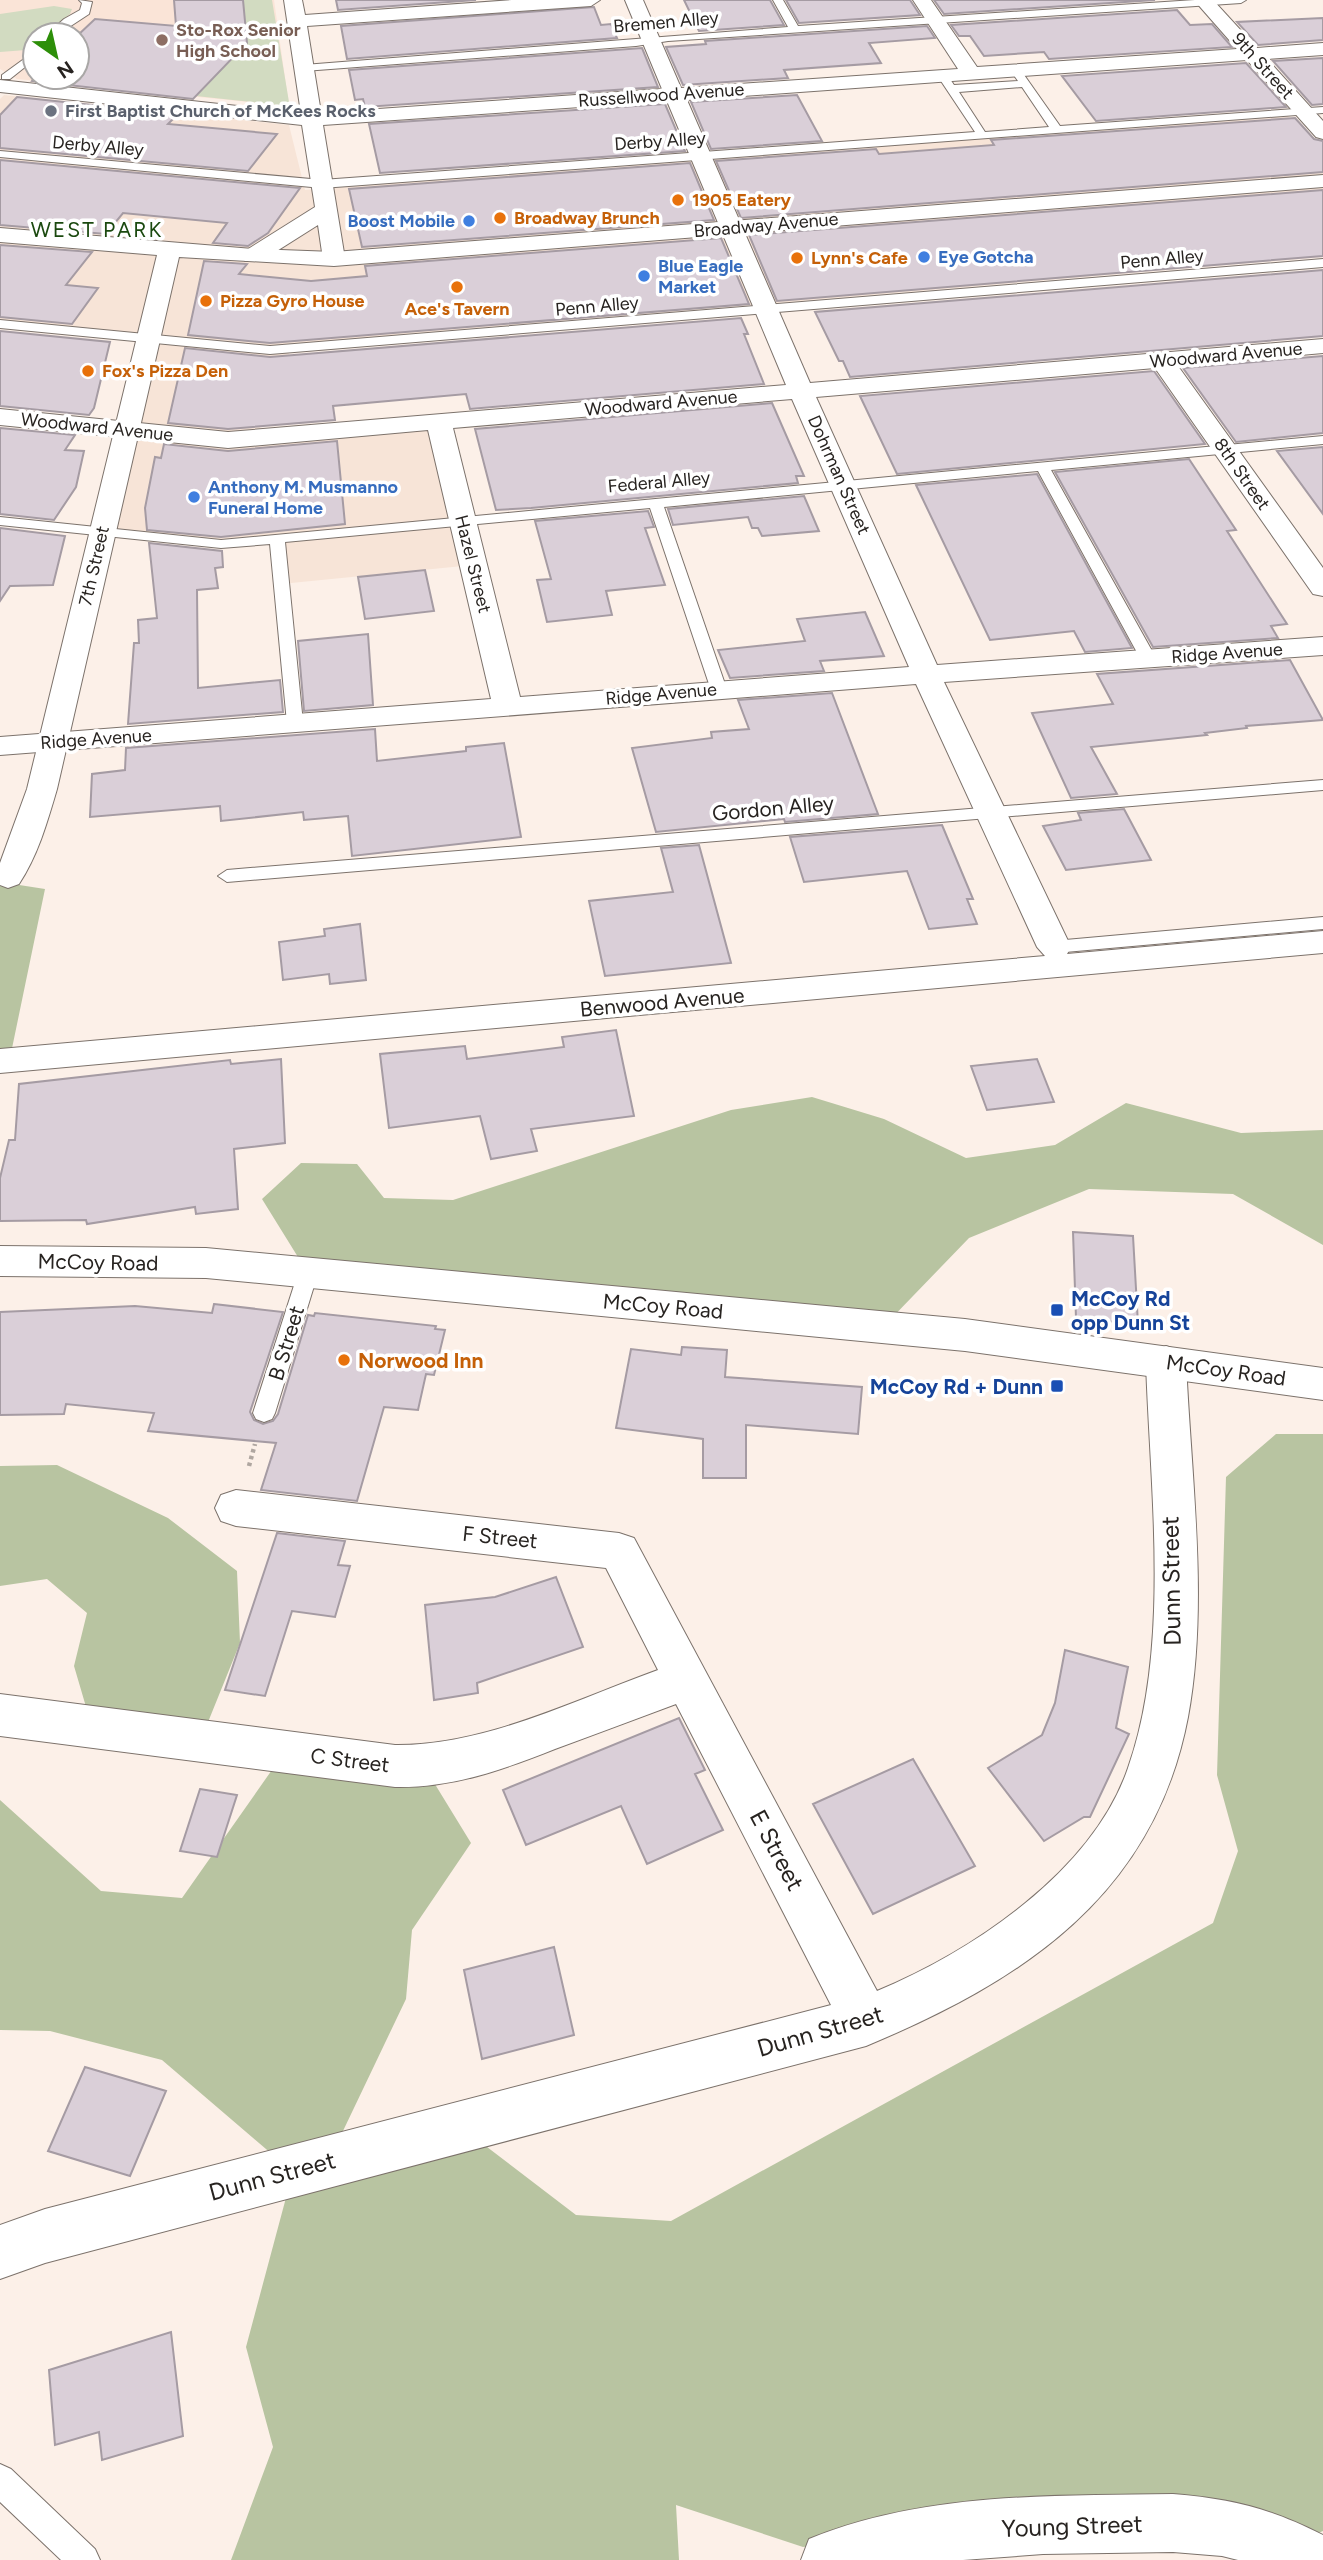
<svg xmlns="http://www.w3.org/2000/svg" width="1323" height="2560" font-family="Figtree,sans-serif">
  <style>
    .built { fill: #f7e4d7 }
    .education { fill: #fae4d7; fill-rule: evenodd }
    .green { fill: #d2dbc1 }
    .forest { fill: #b8c4a1 }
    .building { fill: #dacfd8; stroke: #a59ba3; stroke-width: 2 }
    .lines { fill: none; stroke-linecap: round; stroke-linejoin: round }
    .service-casing { stroke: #7c726b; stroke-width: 2 }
    .minor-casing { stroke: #7c726b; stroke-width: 2 }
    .tertiary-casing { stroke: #7c726b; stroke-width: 2 }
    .path { stroke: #afa6a0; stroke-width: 4.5; stroke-dasharray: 3.5 3.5; stroke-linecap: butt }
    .service { fill: #fff; fill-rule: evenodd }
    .minor { fill: #fff; fill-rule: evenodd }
    .tertiary { fill: #fff; fill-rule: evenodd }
    .education-dot { fill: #8d6e63; stroke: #fff; stroke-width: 2.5 }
    .worship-dot { fill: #6b7280; stroke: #fff; stroke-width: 2.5 }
    .food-dot { fill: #e8710a; stroke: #fff; stroke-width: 2.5 }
    .shop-dot { fill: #3f7fe0; stroke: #fff; stroke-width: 2.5 }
    .transit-dot { fill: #1a4fb4; stroke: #fff; stroke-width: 2.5 }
    .labels { text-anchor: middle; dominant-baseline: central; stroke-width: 7; stroke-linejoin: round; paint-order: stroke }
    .far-street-label { font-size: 18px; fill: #272320; stroke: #fff }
    .far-education-label { font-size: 18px; font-weight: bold; fill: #785e54; stroke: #fff; text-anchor: start }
    .far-worship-label { font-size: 18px; font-weight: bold; fill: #5b616d; stroke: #fff; text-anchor: start }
    .far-food-label { font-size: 18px; font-weight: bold; fill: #c56008; stroke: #fff; text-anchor: start }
    .far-shop-label { font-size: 18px; font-weight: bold; fill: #366cbe; stroke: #fff; text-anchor: start }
    .far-quarter-label { font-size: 21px; letter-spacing: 2px; fill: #1b490f; stroke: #fff }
    .street-label { font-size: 21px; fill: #272320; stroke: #fff }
    .transit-label { font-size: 21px; font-weight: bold; fill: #164399; stroke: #fff; text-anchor: start }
    .food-label { font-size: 21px; font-weight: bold; fill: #c56008; stroke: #fff; text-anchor: start }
    .near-street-label { font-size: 24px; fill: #272320; stroke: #fff }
  </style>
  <rect width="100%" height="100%" fill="#fcf0e8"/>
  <path class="built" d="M 4,95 L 289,125 L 305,190 L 1286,114 L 1323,156 L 1323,257 L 288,344 L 291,385 L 257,388 L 261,437 L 439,422 L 473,565 L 281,584 L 277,538 L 221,544 L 102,532 L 148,338 L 0,324 L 0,99 Z"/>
  <path class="education" d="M 0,0 L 274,0 L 289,106 L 17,79 L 0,69 ZM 35,35 L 77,35 L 77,77 L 35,77 Z"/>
  <path class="green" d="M 243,0 L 272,0 L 289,102 L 279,105 L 122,88 L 214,77 L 247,44 Z
    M 54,6 L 72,9 L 70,14 L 43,35 L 35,35 L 35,40 L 26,50 L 0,52 L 0,14 Z"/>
  <path class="forest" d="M 0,882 L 45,889 L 10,1058 L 0,1059 Z
    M 812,1097 L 884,1119 L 966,1158 L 1055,1145 L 1126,1103 L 1241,1133 L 1323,1130 L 1323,1245 L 1233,1194 L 1089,1189 L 969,1238 L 885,1325 L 306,1270 L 262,1199 L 301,1163 L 357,1164 L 384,1198 L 453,1200 L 731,1110 Z
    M 1276,1434 L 1323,1434 L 1323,2531 L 1309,2537 L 1154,2504 L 803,2547 L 676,2505 L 679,2560 L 231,2560 L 273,2447 L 246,2347 L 291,2179 L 470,2134 L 576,2215 L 671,2221 L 1213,1923 L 1238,1851 L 1217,1775 L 1226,1477 Z
    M 57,1465 L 168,1518 L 237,1571 L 240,1643 L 204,1732 L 89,1717 L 74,1666 L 87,1613 L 47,1579 L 0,1586 L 0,1466 Z
    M 274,1767 L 433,1781 L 471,1843 L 412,1930 L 406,1999 L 332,2154 L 287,2167 L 162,2060 L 50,2031 L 0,2030 L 0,1800 L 101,1891 L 182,1898 Z"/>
  <path class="building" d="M 174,0 L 243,0 L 247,43 L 193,99 L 32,81 L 35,77 L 77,77 L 77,36 L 95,19 L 176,26 Z
    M 336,0 L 476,0 L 338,10 Z
    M 684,0 L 770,0 L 784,25 L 699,31 Z
    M 786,0 L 910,0 L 920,15 L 799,23 Z
    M 934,0 L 1155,0 L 944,14 Z
    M 594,7 L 601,25 L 611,24 L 617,38 L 347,59 L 341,26 Z
    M 1177,10 L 1190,25 L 1212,24 L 1232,47 L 1049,59 L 1044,52 L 984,56 L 970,36 L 959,36 L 951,25 Z
    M 1323,18 L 1323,40 L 1258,45 L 1237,22 Z
    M 927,26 L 935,38 L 869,43 L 881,63 L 784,70 L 788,78 L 683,85 L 666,47 L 706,44 L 705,41 Z
    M 642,48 L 658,87 L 365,107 L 363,99 L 355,100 L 349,70 Z
    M 1323,58 L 1323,104 L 1312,105 L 1273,61 Z
    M 1246,63 L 1286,107 L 1096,121 L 1062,76 Z
    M 797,95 L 822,141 L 711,149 L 691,102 Z
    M 17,97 L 178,114 L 168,124 L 277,134 L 248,171 L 0,148 L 0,115 Z
    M 665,104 L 685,151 L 380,173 L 369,124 Z
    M 1295,118 L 1314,139 L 1323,141 L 1323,172 L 741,218 L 716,161 L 876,149 L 879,154 L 994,145 L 991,140 Z
    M 0,160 L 300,188 L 268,233 L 248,246 L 213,243 L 227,223 L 123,213 L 106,234 L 0,225 Z
    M 690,163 L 714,220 L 362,247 L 349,189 Z
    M 1323,190 L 1323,256 L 777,301 L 749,235 Z
    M 721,238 L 749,304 L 270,343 L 188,335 L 204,261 L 247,264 L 239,274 L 311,281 L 367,276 L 365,266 Z
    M 0,245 L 92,252 L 66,285 L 98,288 L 72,324 L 0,317 Z
    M 1323,270 L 1323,336 L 850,377 L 843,361 L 839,361 L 815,312 Z
    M 741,318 L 748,334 L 744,334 L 764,384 L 470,409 L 466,394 L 333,406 L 335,420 L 228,429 L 168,423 L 185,348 L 270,357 Z
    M 0,331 L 110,342 L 94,408 L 89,415 L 0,406 Z
    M 1323,356 L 1323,433 L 1236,442 L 1183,368 Z
    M 1154,371 L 1205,444 L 897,474 L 860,396 Z
    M 772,403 L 804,476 L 796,476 L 798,483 L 531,508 L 496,510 L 475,429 Z
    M 0,428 L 75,435 L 65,450 L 84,451 L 76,487 L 54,520 L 0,514 Z
    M 337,441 L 345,524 L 221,537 L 147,530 L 145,508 L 155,457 L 161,458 L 164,444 L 228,451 Z
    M 1323,447 L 1323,514 L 1277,451 Z
    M 1189,459 L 1236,530 L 1227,531 L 1287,624 L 1271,626 L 1278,638 L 1153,647 L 1055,472 Z
    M 1037,474 L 1132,648 L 1085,652 L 1074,631 L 990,640 L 916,485 Z
    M 804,496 L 819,531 L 762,536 L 758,528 L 752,528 L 748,517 L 673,525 L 668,509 Z
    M 648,511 L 654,527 L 645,528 L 665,585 L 606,591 L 612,615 L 547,622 L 537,580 L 551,579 L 535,521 Z
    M 0,528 L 65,536 L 53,585 L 10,586 L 0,601 Z
    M 149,543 L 222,551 L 223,567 L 215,568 L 218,588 L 197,590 L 198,688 L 280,680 L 283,712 L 128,724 L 134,643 L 139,643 L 138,620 L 157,618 Z
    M 425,570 L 434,611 L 365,619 L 358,577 Z
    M 865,612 L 884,656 L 820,661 L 824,671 L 730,678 L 718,650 L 805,641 L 797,619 Z
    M 368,634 L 373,705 L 304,711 L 298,641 Z
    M 1290,660 L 1323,720 L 1246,726 L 1247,728 L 1205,733 L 1207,735 L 1091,747 L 1117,794 L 1071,798 L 1032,713 L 1113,704 L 1097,674 Z
    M 832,693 L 878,814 L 785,822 L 784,819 L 656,832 L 632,748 L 712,738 L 711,732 L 749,729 L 738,700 Z
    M 375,729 L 377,761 L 466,751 L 466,747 L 504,743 L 521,837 L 352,856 L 348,816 L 304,820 L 303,812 L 221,821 L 220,806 L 90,817 L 92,774 L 125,770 L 126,748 Z
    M 1124,809 L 1151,860 L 1066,870 L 1043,826 L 1081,820 L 1078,813 Z
    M 942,825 L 973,899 L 967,899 L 977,924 L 929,929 L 907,871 L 804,882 L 790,837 Z
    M 699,845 L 731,963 L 605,976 L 589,901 L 673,892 L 661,848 Z
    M 360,924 L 366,980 L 330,984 L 329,974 L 283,980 L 279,942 L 325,936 L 324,929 Z
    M 616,1030 L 634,1116 L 531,1129 L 537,1151 L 491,1159 L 480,1116 L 389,1128 L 380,1054 L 465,1046 L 467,1059 L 564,1047 L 562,1037 Z
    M 281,1059 L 285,1143 L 234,1149 L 238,1209 L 196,1214 L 195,1207 L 87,1224 L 86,1220 L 0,1221 L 0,1178 L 9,1140 L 15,1140 L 19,1084 L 230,1060 L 231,1064 Z
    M 1037,1059 L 1054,1102 L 987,1110 L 971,1066 Z
    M 1073,1232 L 1133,1236 L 1138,1324 L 1076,1318 Z
    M 214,1304 L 283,1312 L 250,1412 L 254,1420 L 263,1424 L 273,1421 L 278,1414 L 308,1315 L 314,1316 L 315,1313 L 436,1326 L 435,1329 L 445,1330 L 434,1375 L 426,1374 L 418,1410 L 384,1407 L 357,1501 L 261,1490 L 276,1443 L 148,1431 L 154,1413 L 66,1404 L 64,1414 L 0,1415 L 0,1312 L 135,1306 L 212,1313 Z
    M 682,1347 L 727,1350 L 725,1377 L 862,1387 L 858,1434 L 746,1425 L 746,1478 L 703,1478 L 703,1439 L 616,1428 L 631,1349 L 681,1355 Z
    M 277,1533 L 345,1541 L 338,1565 L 350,1566 L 335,1617 L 292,1611 L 265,1696 L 225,1690 Z
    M 556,1577 L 583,1647 L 477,1683 L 478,1693 L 434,1700 L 425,1605 L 495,1597 Z
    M 1065,1650 L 1128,1667 L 1116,1728 L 1129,1734 L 1090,1817 L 1084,1817 L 1044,1841 L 988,1768 L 1042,1735 L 1055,1703 Z
    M 679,1718 L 705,1770 L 695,1774 L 723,1830 L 647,1864 L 621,1806 L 526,1845 L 503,1790 Z
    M 913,1759 L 975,1866 L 873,1914 L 813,1804 Z
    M 200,1789 L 237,1795 L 217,1857 L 180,1851 Z
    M 554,1947 L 574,2035 L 482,2059 L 464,1970 Z
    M 85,2067 L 166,2091 L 130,2176 L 48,2151 Z
    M 171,2332 L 183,2436 L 102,2460 L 99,2432 L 55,2445 L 49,2370 Z"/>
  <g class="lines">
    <defs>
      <path id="service" d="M 79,0 L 92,2 L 89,14 L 57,35 L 46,35 L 64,19 L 80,10 L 82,3 Z
        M 773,0 L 783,0 L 798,26 L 1195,0 L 1246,0 L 1241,3 L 668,41 L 636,46 L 304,71 L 299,68 L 304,65 L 788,27 Z
        M 35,51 L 35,59 L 10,79 L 2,79 L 2,75 Z
        M 1018,71 L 1022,72 L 1060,126 L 1323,107 L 1323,113 L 322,188 L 0,157 L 0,151 L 322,180 L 975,132 L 941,81 L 942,79 L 950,79 L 954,85 L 1018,81 L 1013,74 ZM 1022,87 L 1049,127 L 985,132 L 959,92 Z
        M 1323,259 L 1323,267 L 270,354 L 0,328 L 0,320 L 270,346 Z
        M 1323,436 L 1323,444 L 1051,470 L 1156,658 L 1148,663 L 1140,658 L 1038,471 L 664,507 L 727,690 L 719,695 L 711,690 L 650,508 L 285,542 L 303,723 L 295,728 L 287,723 L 270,544 L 221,548 L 0,525 L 0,517 L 221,540 Z
        M 1323,780 L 1323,790 L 227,882 L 218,876 L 227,870 Z
        M 1323,917 L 1323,929 L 1054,953 L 1048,951 L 1045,947 L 1048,943 L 1054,941 Z
        M 308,1265 L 315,1267 L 318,1273 L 275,1413 L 272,1419 L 264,1422 L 256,1419 L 253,1413 L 298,1273 L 301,1267 Z
        M 0,2464 L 11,2469 L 95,2549 L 100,2560 L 61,2560 L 0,2502 Z"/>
      <path id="minor" d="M 284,0 L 302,0 L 305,15 L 512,0 L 600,0 L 591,6 L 307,26 L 321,113 L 662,89 L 625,0 L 643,0 L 681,88 L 958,69 L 913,0 L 931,0 L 977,67 L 1237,49 L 1194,0 L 1213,0 L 1257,48 L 1323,43 L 1323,55 L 1267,59 L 1323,121 L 1323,139 L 1316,137 L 1247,60 L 687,100 L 810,383 L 1323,339 L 1323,353 L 1178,366 L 1323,568 L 1323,596 L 1313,594 L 1155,368 L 816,397 L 937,665 L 1323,637 L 1323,655 L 944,682 L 1071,947 L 1067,954 L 1323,931 L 1323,953 L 0,1073 L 0,1049 L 1045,956 L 1037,947 L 916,684 L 0,755 L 0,737 L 491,699 L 428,430 L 228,448 L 0,425 L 0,409 L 228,432 L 786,385 L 667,101 L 323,125 L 345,259 L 342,264 L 326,264 L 323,259 L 318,225 L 261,261 L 245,261 L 242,256 L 245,251 L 315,207 L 302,125 L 0,92 L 0,80 L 301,113 ZM 792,399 L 909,667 L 520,697 L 453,428 Z
        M 1166,1346 L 1180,1351 L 1186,1362 C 1191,1477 1209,1604 1188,1717 C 1154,1896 1022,1981 866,2046 L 45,2263 L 0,2279 L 0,2225 L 45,2209 L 831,2005 L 676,1704 C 636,1719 596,1734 555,1749 C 502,1770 453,1788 395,1787 L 0,1736 L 0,1694 L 395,1745 C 484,1746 575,1700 658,1670 L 606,1568 L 236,1526 L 221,1521 L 215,1508 L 221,1495 L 236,1490 L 619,1533 L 634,1538 L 877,1991 C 973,1951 1093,1871 1128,1768 C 1171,1647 1150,1489 1146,1362 L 1152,1351 Z
        M 1173,2494 C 1233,2499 1269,2508 1323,2535 L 1323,2560 L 1238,2560 L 1222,2556 L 1173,2552 L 1043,2554 L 963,2560 L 801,2560 L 809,2539 C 924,2492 1051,2496 1173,2494 Z"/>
      <path id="tertiary" d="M 1323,175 L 1323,187 L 334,266 L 179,257 L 57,789 C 47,823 38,855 19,884 L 8,888 L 0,885 L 0,863 L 27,789 L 157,255 L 0,242 L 0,228 L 253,249 L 334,252 Z
        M 0,1246 L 206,1248 L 965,1319 L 1323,1368 L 1323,1400 L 965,1351 L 206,1278 L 0,1276 Z"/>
    </defs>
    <use href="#service" class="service-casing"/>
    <use href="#minor" class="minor-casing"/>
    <use href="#tertiary" class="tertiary-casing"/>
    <path class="path" d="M 249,1466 L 255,1444"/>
    <use href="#service" class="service"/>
    <use href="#minor" class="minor"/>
    <use href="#tertiary" class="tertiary"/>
  </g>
  <circle class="education-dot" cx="162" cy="40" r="7"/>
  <circle class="worship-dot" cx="51" cy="111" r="7"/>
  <g class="food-dot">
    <circle cx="678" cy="200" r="7"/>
    <circle cx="500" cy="218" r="7"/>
    <circle cx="797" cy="258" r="7"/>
    <circle cx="457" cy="287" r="7"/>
    <circle cx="206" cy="301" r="7"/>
    <circle cx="88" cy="371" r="7"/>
    <circle cx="344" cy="1360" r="7"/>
  </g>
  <g class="shop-dot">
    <circle cx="469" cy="221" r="7"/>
    <circle cx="924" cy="257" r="7"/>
    <circle cx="644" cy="276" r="7"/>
    <circle cx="194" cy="497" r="7"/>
  </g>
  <g class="transit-dot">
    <rect x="1050" y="1303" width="14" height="14" rx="3.5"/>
    <rect x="1050" y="1379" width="14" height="14" rx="3.5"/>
  </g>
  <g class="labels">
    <g class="far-street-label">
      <text transform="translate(666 22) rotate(-5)">Bremen Alley</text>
      <text transform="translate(1263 66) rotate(48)">9th Street</text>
      <text transform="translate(661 95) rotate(-4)">Russellwood Avenue</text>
      <text transform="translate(660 141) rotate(-4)">Derby Alley</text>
      <text transform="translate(98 146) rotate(5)">Derby Alley</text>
      <text transform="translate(766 225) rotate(-5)">Broadway Avenue</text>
      <text transform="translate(1162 259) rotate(-5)">Penn Alley</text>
      <text transform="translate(597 306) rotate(-5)">Penn Alley</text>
      <text transform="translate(1226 355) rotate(-5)">Woodward Avenue</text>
      <text transform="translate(661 403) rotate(-5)">Woodward Avenue</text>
      <text transform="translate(97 427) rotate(6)">Woodward Avenue</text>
      <text transform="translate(1242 474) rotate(55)">8th Street</text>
      <text transform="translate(839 475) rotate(66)">Dohrman Street</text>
      <text transform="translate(659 482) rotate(-5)">Federal Alley</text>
      <text transform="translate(473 564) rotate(76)">Hazel Street</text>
      <text transform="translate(94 566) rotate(-77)">7th Street</text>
      <text transform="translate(1227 653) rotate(-4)">Ridge Avenue</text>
      <text transform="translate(661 694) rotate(-5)">Ridge Avenue</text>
      <text transform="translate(96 739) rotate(-4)">Ridge Avenue</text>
    </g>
    <g class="far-education-label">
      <text x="176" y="30">Sto-Rox Senior<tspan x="176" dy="21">High School</tspan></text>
    </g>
    <g class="far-worship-label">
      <text x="65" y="111">First Baptist Church of McKees Rocks</text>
    </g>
    <g class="far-food-label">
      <text x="692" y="200">1905 Eatery</text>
      <text x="514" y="218">Broadway Brunch</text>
      <text x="811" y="258">Lynn's Cafe</text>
      <text x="220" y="301">Pizza Gyro House</text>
      <text x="457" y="309" text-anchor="middle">Ace's Tavern</text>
      <text x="102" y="371">Fox's Pizza Den</text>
    </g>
    <g class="far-shop-label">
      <text x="455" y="221" text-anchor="end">Boost Mobile</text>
      <text x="938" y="257">Eye Gotcha</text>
      <text x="658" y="266">Blue Eagle<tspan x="658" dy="21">Market</tspan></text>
      <text x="208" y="487">Anthony M. Musmanno<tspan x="208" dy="21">Funeral Home</tspan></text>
    </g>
    <g class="far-quarter-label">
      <text x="97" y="229">WEST PARK</text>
    </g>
    <g class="street-label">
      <text transform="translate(773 808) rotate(-5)">Gordon Alley</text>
      <text transform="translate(662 1002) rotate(-5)">Benwood Avenue</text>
      <text transform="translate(98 1262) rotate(1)">McCoy Road</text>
      <text transform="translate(663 1306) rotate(5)">McCoy Road</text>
      <text transform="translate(286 1343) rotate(-73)">B Street</text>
      <text transform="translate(1226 1370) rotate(8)">McCoy Road</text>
      <text transform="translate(500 1537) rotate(6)">F Street</text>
      <text transform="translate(350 1760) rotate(7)">C Street</text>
    </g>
    <g class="transit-label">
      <text x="1071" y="1298">McCoy Rd<tspan x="1071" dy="24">opp Dunn St</tspan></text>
      <text x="1043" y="1386" text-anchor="end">McCoy Rd + Dunn</text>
    </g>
    <g class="food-label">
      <text x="358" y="1360">Norwood Inn</text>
    </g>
    <g class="near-street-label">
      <text transform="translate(1171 1581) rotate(-91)">Dunn Street</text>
      <text transform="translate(777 1850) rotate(62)">E Street</text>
      <text transform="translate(820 2031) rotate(-16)">Dunn Street</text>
      <text transform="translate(272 2176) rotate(-15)">Dunn Street</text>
      <text transform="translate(1072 2526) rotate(-2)">Young Street</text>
    </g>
  </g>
  <g transform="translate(56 56) rotate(146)"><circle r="33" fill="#ffffff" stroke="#a9a7a6" stroke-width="2"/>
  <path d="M0-5L12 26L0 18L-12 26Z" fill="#2d8f09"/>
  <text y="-10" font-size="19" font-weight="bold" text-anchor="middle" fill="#272320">N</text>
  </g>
</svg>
